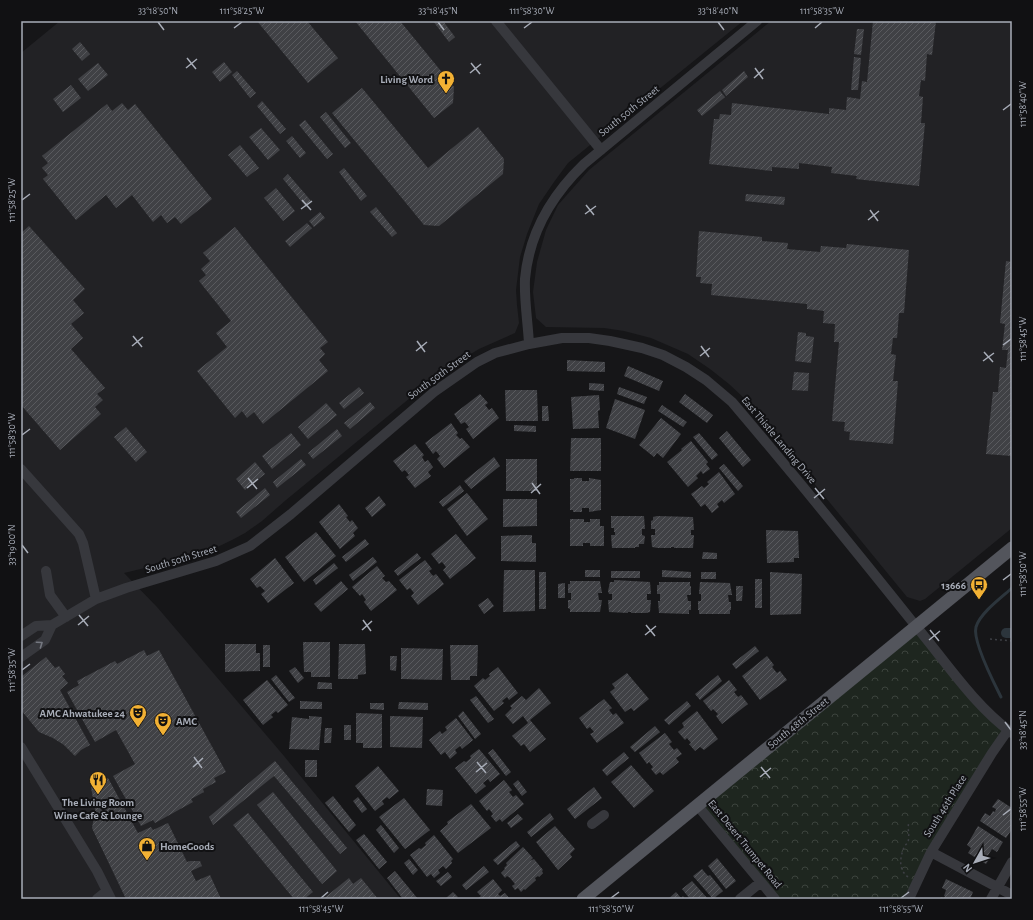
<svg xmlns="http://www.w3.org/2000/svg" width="1033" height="920" font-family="'Alegreya Sans',sans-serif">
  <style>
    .built { fill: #222225 }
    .park { fill: url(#park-crowns) }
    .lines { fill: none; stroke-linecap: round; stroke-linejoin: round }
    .stream { stroke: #2c353c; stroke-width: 3 }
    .canal { stroke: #2c353c; stroke-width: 10 }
    .building { fill: url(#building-hatch) }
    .path { stroke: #3d3f44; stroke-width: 1.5; stroke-dasharray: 2 3; stroke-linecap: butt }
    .minor { stroke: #37383d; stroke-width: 10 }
    .major { stroke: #53555c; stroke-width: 13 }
    .oneway { stroke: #757881 }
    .ticks { fill: none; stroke: #a8adb8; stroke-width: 1.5 }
    .labels { text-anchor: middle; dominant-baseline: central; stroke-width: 4; stroke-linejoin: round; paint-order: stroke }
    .poi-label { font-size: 11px; font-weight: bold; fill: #a8adb8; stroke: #111113; text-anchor: end }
    .street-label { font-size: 11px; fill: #a8adb8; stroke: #111113 }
    .neatline { fill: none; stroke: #a8adb8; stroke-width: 1.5 }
    .ticks-label { font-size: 10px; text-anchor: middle; fill: #a8adb8 }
  </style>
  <defs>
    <pattern id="park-crowns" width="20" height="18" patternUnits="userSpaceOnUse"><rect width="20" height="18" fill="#1e261f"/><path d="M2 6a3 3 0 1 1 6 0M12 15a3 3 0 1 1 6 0" fill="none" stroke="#3c433d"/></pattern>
    <pattern id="building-hatch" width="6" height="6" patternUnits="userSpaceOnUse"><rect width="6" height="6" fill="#404145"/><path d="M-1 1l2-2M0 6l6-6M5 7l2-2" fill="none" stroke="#595a5e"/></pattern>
  </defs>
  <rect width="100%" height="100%" fill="#161618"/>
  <path class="built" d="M 60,21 L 743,21 L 568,163 L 554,182 L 539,204 L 527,234 L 520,257 L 516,290 L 517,305 L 519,323 L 515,333 L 479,349 L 444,370 L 286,500 L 262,521 L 245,533 L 232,540 L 203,554 L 124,573 L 157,607 L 284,756 L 401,899 L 21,899 L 21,53 Z
    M 771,21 L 1012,21 L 1012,528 L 925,599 L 920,601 L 907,597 L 745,399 L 729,384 L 710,369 L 688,354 L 651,338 L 624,331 L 604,328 L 546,327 L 536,318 L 533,292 L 537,262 L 546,230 L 558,205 L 589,170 Z"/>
  <path class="park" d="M 917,626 L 1008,730 L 909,899 L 775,899 L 697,805 Z"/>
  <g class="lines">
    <path class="stream" d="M 1001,697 C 994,683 972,641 976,627 C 980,613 1002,597 1012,588"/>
    <path class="canal" d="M 1006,633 L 1012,633"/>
  </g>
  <path class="building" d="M 257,21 L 307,21 L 338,58 L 308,83 Z
    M 355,21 L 400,21 L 454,87 L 453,103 L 434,118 Z
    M 433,21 L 443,21 L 455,37 L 449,42 Z
    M 873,21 L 936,21 L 932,55 L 927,54 L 925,81 L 921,80 L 919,96 L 923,97 L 921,123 L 925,123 L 919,186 L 856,179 L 857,176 L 831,173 L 832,167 L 799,163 L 799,169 L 772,167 L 772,171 L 709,164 L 714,119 L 719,119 L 720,114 L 731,115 L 732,103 L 829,114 L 829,108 L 846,110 L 847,97 L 860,99 L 862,81 L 867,82 Z
    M 857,29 L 864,29 L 861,55 L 854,54 Z
    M 80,42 L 90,54 L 82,61 L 72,49 Z
    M 854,57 L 861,58 L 858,90 L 851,90 Z
    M 224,62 L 232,72 L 220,82 L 212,72 Z
    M 98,63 L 108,75 L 88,91 L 78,79 Z
    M 237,71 L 256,93 L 250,98 L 232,75 Z
    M 744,71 L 748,77 L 726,96 L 722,90 Z
    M 71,85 L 81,98 L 63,112 L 53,99 Z
    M 362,88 L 428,168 L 478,127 L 504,159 L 503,174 L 439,226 L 424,225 L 332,113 Z
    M 720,91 L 725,97 L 702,116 L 697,110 Z
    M 262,101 L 286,129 L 280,134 L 257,106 Z
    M 122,103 L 128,110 L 135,104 L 212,199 L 181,224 L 175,217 L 167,223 L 161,215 L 153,222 L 132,195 L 116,208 L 106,195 L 76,220 L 43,179 L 48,175 L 42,168 L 48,163 L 42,156 L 107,104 L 112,111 Z
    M 326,112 L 351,143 L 345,148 L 320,117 Z
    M 305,120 L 333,154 L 327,159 L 299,125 Z
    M 261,128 L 280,150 L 268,160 L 249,137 Z
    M 292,136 L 306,153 L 300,158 L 286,141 Z
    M 240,145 L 259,168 L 247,177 L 228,155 Z
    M 344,168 L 367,196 L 361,201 L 339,172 Z
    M 288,174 L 312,202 L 306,207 L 283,179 Z
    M 276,188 L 295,211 L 283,221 L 264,198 Z
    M 746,194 L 785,197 L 784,205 L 745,201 Z
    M 376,207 L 397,233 L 392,237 L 370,212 Z
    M 320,212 L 325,218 L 314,227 L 309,221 Z
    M 307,223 L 312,228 L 290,247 L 285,241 Z
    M 29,226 L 85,289 L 73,300 L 84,313 L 71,324 L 83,338 L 71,349 L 105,388 L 97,394 L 103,400 L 95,407 L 101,414 L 60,450 L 21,405 L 21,233 Z
    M 235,227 L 328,342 L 320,348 L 325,354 L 319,360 L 328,371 L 263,424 L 254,412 L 247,418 L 242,411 L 235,418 L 197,371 L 227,347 L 216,333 L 231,321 L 199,281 L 206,275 L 201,269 L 210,261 L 203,253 Z
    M 699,231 L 762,237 L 762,241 L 788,243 L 787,249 L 820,252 L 821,246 L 846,248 L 847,244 L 909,250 L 904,313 L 899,313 L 897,338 L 893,338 L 891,354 L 896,355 L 893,381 L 898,381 L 893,444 L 849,440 L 850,432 L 844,431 L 845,422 L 832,421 L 839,342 L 834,342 L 835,324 L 823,323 L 824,311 L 807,309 L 807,304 L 711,295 L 712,284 L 700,283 L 701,277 L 696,277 Z
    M 1006,261 L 1012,262 L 1012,456 L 986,454 L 993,392 L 998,392 L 1000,367 L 1006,368 L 1008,350 L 1002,350 L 1005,324 L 1000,323 Z
    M 798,332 L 806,333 L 806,336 L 814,337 L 811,363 L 795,361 Z
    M 567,360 L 605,362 L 605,372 L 567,371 Z
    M 628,366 L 663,381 L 659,391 L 624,376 Z
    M 794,372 L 809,373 L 808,391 L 792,390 Z
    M 589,383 L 604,384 L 604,391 L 589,390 Z
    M 359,387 L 364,393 L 344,409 L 339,403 Z
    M 619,387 L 647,397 L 644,404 L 617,394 Z
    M 505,390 L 537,390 L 538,421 L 506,421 Z
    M 480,394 L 488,403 L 485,405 L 489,410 L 492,408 L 499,418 L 473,439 L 466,429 L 469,427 L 465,422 L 461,424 L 454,414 Z
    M 685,394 L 713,415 L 707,423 L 679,402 Z
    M 599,395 L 600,410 L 598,411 L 599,428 L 573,429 L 571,397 Z
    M 615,399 L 645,410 L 635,439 L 606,428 Z
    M 370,402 L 375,408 L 350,429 L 344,423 Z
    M 326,403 L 337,415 L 308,439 L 298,427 Z
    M 662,405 L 687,422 L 683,427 L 658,411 Z
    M 542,406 L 548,406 L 549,421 L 542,421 Z
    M 661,418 L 681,434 L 663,458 L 657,453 L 654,457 L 639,445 Z
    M 451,423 L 458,433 L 456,435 L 460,439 L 462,438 L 470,447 L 444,468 L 437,459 L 440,456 L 436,451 L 433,454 L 425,443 Z
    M 514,425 L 536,426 L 536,432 L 514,431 Z
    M 126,427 L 147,452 L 136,462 L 114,437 Z
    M 337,429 L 342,436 L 313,459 L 308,453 Z
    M 727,431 L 751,460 L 743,467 L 719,438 Z
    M 291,433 L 301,445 L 272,469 L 262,456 Z
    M 699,433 L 718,455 L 712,460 L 693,437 Z
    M 571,438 L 601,438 L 601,471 L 570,471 Z
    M 691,441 L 708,462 L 706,464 L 710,469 L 703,474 L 701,471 L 696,476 L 698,478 L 688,487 L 667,462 L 682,450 L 681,449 Z
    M 415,444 L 424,455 L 422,457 L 425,462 L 428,460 L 433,467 L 428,472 L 431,476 L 415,488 L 406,477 L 409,475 L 405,470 L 402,472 L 393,461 Z
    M 494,457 L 500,466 L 471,489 L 464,481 Z
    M 301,459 L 306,465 L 277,488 L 273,482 Z
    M 506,459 L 537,459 L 537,491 L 506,491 Z
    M 255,462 L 265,474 L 245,490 L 236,479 Z
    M 724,464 L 743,486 L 738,491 L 719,468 Z
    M 719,472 L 735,494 L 724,503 L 722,500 L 717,504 L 719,507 L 712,513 L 705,504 L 701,507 L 691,494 L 702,486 L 704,488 L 709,484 L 707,482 Z
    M 574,478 L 582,478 L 582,481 L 589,481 L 589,478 L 601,480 L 601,510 L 589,512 L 589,508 L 582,508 L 582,512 L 573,512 L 573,510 L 570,510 L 570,479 L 574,479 Z
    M 460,485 L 464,491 L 443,507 L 439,502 Z
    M 265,488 L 270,495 L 241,518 L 236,512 Z
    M 467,493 L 488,519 L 467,536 L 447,509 Z
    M 379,496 L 386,505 L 372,517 L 365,508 Z
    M 503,499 L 537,499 L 537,526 L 503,527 Z
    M 339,504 L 348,516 L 346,517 L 350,522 L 352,520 L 358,528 L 353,533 L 355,536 L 340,549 L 319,522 Z
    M 611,516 L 644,516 L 645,529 L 642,529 L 642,535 L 645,536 L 644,544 L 639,544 L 639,547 L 635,547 L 635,548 L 612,548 L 611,535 L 615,535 L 615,532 L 614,532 L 614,528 L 611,528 Z
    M 657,516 L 693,517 L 694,530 L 691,530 L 691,535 L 694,535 L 693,548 L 674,548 L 674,547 L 671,547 L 671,548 L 658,548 L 652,547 L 651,535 L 655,535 L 655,529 L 651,529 L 651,521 L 653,520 L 653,517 Z
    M 570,519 L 584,519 L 584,522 L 590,522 L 590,519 L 600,519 L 600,526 L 604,526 L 604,546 L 590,546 L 590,543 L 583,543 L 583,546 L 570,546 Z
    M 766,530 L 798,531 L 799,558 L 794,558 L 794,562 L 767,563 Z
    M 316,532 L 336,556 L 304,582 L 285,557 Z
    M 456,534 L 476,558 L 450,579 L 443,570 L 446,567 L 442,562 L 439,564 L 431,554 Z
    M 522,535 L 532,535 L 532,543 L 536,543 L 536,562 L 501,561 L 501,536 Z
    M 365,539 L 369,544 L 346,562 L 342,557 Z
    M 703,552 L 717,553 L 717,559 L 702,559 Z
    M 417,553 L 421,558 L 398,576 L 394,571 Z
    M 373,557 L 377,562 L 353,581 L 349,575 Z
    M 275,558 L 294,583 L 268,603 L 261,594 L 265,591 L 260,586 L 257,588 L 250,579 Z
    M 425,560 L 432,569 L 429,571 L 433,576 L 436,574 L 444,584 L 418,605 L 411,596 L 414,593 L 410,588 L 407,590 L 399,580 Z
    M 334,563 L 338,568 L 316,585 L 313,580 Z
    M 377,566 L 385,576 L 382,578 L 386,582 L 389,581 L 397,590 L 371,611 L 364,602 L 366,600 L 362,594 L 360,596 L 352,587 Z
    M 504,570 L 535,570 L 535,611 L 503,612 Z
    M 585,570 L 600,570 L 600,577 L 585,577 Z
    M 662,570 L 691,572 L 691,578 L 662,577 Z
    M 611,571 L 640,571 L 640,578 L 611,578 Z
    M 539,572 L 546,572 L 546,609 L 539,609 Z
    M 701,572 L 716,572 L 716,579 L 701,579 Z
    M 770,572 L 802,574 L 801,614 L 770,615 Z
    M 755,579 L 762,579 L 762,608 L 755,608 Z
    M 614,580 L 650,582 L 651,594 L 647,594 L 647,600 L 651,600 L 650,612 L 646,613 L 631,613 L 631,612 L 628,612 L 628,613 L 609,612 L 608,600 L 612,600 L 612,594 L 609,594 L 608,591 L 610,582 L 614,582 Z
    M 341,581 L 348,589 L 321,612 L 314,604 Z
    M 570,581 L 600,581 L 602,593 L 598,593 L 599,600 L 602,600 L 600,612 L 570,612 L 570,609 L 568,608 L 568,600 L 571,600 L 571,593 L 568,593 L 568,584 L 570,584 Z
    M 659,582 L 690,582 L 690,586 L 691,586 L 691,595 L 687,595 L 688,601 L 691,601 L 691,610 L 689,610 L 689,614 L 659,613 L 658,601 L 660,601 L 660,594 L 657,594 L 657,585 L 659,585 Z
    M 700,582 L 730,583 L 732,595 L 728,595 L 729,602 L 731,602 L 731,610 L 730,610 L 730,614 L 699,614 L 699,610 L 698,610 L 698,601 L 701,601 L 701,594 L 699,594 Z
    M 565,583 L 565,598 L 558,598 L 558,584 Z
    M 736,586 L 743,586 L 742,601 L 736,601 Z
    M 488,598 L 494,606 L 484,614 L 478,605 Z
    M 303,642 L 330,642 L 330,677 L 311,677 L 311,672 L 304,672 Z
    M 225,644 L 256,644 L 256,653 L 260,653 L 260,671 L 225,672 Z
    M 339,644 L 365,644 L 366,674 L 358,675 L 358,679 L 338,679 Z
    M 263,645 L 270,645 L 270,667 L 263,667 Z
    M 450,645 L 478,645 L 477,676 L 470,676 L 470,680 L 451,680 Z
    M 755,646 L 759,651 L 736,669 L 732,664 Z
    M 401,648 L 443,649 L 442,680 L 401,679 Z
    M 144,650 L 147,656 L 159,650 L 226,772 L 214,778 L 216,782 L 203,789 L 204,792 L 191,799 L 193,802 L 155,823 L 153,820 L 141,826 L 113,776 L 135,764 L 116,730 L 95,742 L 67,692 L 79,685 L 77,681 L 115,661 L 117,664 Z
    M 390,656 L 397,656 L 396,671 L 390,670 Z
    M 767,656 L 774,665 L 772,667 L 777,673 L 780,671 L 787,680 L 760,700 L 742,676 Z
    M 46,657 L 55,668 L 59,666 L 65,674 L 62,676 L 68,683 L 60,690 L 90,745 L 81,750 L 75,756 L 64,745 L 53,738 L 39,732 L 21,710 L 21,677 Z
    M 295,667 L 304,678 L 298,683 L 289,671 Z
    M 498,667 L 518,693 L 509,700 L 507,697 L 502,701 L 504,703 L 494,711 L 474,686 L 483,678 L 485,680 L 490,676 L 489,674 Z
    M 627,673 L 649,699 L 634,711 L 631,708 L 625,712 L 610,692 L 615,688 L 612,684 Z
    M 276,675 L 295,698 L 289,702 L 271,679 Z
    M 718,675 L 722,681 L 700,700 L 695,694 Z
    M 267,680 L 288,705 L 278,713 L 276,711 L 271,715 L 273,717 L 263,725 L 243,700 Z
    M 729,680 L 737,690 L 734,692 L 738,697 L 741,695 L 748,704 L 722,724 L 716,716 L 718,714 L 713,709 L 711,711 L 703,701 Z
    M 318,682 L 332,683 L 332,689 L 317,689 Z
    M 539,688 L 551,703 L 530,720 L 546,739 L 530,752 L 524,744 L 521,746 L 512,736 L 528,723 L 523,716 L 513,724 L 505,715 L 512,708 L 510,706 L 522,696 L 526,700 Z
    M 476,696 L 494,719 L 488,723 L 470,700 Z
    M 604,699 L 612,708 L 609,710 L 613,715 L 616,713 L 624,723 L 597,743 L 590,734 L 594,732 L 590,727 L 587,729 L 579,718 Z
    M 300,701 L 322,702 L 322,709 L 300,709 Z
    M 687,701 L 691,706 L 669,725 L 664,720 Z
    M 399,702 L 428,703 L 428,710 L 398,709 Z
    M 370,703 L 384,703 L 384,710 L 370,709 Z
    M 463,711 L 481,734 L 475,739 L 458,716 Z
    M 697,711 L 718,739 L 704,750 L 700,747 L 695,751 L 689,744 L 691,743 L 687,738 L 685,740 L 678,732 L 684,727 L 682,723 Z
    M 356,713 L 382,714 L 382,748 L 363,748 L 363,743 L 356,743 Z
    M 309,716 L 322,717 L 319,750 L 289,749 L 292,717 L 309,719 Z
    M 390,716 L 423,717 L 422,748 L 390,747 Z
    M 456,718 L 473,740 L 462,749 L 460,746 L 455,750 L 457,753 L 450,759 L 445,752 L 441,755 L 429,740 L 440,731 L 442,734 L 447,730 L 445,727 Z
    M 344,725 L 351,725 L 351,740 L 344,740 Z
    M 655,726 L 660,732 L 635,752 L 630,747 Z
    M 325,728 L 332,728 L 331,743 L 324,743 Z
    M 665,733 L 672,742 L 669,744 L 674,750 L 677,748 L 682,754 L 676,758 L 679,762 L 663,775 L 660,772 L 656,775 L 651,769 L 653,767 L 649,762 L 647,764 L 639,753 Z
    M 479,749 L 500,774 L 490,782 L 488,779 L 483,783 L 486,786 L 476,794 L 455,768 L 464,761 L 466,762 L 471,758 L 470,756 Z
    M 493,749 L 511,772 L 506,776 L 488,753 Z
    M 624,752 L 629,758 L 607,776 L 602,770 Z
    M 305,760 L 317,760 L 317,777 L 305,777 Z
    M 275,761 L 347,848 L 340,854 L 274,776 L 213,825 L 209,817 Z
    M 631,765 L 654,791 L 634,808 L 611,782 Z
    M 378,766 L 399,791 L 389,799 L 387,797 L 382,801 L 384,804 L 375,811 L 355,786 Z
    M 108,778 L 138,833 L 151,827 L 153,830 L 168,823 L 187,862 L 190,861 L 200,861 L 202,866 L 191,871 L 196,881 L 210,875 L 221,899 L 126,899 L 92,828 L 95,810 L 91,787 Z
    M 504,780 L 512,790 L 509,792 L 513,797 L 516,795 L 524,804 L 502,822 L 500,819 L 496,822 L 491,816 L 493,814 L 489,809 L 487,811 L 479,801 Z
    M 518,780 L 527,792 L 522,796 L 513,784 Z
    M 594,787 L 602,798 L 575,819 L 567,809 Z
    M 427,789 L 443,790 L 442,806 L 426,805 Z
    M 273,792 L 337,871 L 322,884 L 257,805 Z
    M 333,796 L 356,825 L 349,832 L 325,803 Z
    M 358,797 L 367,809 L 362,813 L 353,801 Z
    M 404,798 L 430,830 L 405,849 L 379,817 Z
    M 998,799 L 1012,808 L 1012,829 L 1006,838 L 980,821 L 985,813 L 990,816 L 993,811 L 995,812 L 996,809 L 992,807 Z
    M 471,804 L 491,828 L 458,853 L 440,831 L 448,824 L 447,822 Z
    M 248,813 L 313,892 L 304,899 L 294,899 L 233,825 Z
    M 550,813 L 554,819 L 531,837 L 527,832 Z
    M 518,814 L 523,819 L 511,828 L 507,823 Z
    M 381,825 L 399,848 L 394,853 L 376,830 Z
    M 555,826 L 575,849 L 570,854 L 572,857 L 558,870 L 536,842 Z
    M 978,826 L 1003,842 L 997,852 L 992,849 L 987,857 L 990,858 L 986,864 L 968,853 L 971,848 L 967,845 Z
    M 364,834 L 387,862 L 379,869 L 356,840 Z
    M 434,835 L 453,859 L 451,861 L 452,863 L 446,869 L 443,866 L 438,870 L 440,873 L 434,878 L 431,874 L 427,877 L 410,855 L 419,848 L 421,849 L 426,845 L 425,843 Z
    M 516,841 L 520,846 L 498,865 L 493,860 Z
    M 523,847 L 533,858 L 530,861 L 534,859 L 543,870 L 542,871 L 543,873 L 539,877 L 538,876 L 535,878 L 536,880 L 525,890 L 524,889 L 521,892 L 518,888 L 515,890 L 512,886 L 515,884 L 510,878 L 507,876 L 505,878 L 501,873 L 505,869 L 504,868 L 507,865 L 506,863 Z
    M 717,858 L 736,881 L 726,889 L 708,866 Z
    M 409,859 L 418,870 L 413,875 L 404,863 Z
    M 484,866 L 489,872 L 466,890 L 462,885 Z
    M 702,869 L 708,876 L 710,875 L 723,891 L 713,899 L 693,876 Z
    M 395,871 L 418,899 L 403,899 L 387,878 Z
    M 448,872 L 452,877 L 441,886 L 436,881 Z
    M 349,878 L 353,884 L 361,878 L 378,899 L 323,899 Z
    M 493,879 L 502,890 L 498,894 L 500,896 L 505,893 L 510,899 L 477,899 L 481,896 L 477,892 Z
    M 946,879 L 973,892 L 970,899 L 940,899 L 941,897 L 944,898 L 945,896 L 944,896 L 946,890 L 942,888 Z
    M 692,881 L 708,899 L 690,899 L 682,889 Z
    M 453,892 L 458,897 L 455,899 L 445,899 Z
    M 676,892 L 681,898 L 683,896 L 685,899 L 668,899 Z"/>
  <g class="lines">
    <path class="path" d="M 990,639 L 1012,641
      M 908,877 C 898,869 900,858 904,847 C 905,845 907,844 908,842 C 910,835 907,828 909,822"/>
    <path class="minor" d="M 496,21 L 601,150
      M 529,344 C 528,323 524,300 525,279 C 529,234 552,195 584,164 L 757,21
      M 21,469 L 79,534 L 83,543 L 96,599
      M 46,571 L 50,595 L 66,617
      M 21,636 L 36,626 L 52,625 L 96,599 L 126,588 L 216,561 L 250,546 L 291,514 L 434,392 L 477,362 L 495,353 L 529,344 L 562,338 L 589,338 L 610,341 L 642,348 L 663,355 L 686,367 L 706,380 L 732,402 C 794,475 855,550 915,625 C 946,662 973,704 1012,733
      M 21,657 L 45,640 L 52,625
      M 21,747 L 97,871 L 111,899
      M 697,805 L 775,899
      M 592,824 L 604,815
      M 931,852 L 1012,895
      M 97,899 L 107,891
      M 740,899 L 761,882
      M 909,899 L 931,852 L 992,753 L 1008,730
      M 991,899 L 1012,862"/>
    <path class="major" d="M 583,899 L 1012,548"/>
  </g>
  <defs><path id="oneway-chevron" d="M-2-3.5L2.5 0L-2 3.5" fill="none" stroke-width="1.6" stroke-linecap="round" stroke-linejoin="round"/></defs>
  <use class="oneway" href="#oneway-chevron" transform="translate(40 644) rotate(-35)"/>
  <path class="ticks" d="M 158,22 L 164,30M 438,22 L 444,30M 718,22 L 724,30M 234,28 L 242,22M 524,28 L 532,22M 815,28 L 822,22M 187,58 L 196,69M 471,63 L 480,74M 186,68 L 197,59M 755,68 L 763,79M 470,73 L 481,64M 754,78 L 764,69M 1003,110 L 1011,104M 22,200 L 30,194M 302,200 L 311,210M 586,205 L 594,215M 301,209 L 312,201M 870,210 L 878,221M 585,214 L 596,206M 868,220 L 879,211M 133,336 L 142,347M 417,341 L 425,352M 1003,345 L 1011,339M 132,346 L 143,337M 701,346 L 709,357M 416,351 L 427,342M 984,352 L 993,362M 700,356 L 710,348M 983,361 L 994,353M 22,435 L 30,429M 248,478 L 257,489M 532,483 L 540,494M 247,488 L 258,479M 815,488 L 824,499M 531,493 L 541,484M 814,498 L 825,489M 22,545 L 28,553M 1003,580 L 1011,574M 79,615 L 88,626M 363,620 L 371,631M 78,625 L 89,616M 646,625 L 655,636M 362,630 L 372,621M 930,630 L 939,641M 645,635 L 656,626M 929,640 L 940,631M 22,670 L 30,664M 1005,722 L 1011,730M 194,757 L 202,768M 477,762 L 486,773M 193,767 L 203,758M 761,767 L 770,778M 476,772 L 487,763M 760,777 L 771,768M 1003,815 L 1011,809M 321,898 L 328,892M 611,898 L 619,892M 901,898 L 909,892"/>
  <defs>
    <symbol id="church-pin" viewBox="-11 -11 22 30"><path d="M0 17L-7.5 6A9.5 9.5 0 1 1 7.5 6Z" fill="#f2b134" stroke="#111113"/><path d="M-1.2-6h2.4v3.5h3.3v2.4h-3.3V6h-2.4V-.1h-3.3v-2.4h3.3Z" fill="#111"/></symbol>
    <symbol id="bus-pin" viewBox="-11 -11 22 30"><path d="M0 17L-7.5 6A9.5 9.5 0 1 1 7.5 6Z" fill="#f2b134" stroke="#111113"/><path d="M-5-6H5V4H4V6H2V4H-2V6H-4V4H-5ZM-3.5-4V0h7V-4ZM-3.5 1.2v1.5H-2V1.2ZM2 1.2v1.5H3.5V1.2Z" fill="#111"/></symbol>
    <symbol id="theatre-pin" viewBox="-11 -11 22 30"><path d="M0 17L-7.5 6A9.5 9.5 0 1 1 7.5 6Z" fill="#f2b134" stroke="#111113"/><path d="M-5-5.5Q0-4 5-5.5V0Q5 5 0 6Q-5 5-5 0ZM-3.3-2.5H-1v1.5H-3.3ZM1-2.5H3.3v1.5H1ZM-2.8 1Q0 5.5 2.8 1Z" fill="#111"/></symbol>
    <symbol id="restaurant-pin" viewBox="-11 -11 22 30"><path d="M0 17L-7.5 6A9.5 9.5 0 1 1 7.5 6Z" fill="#f2b134" stroke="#111113"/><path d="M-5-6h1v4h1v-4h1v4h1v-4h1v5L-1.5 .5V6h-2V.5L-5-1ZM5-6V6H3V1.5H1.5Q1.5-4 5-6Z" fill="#111"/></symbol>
    <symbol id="shop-pin" viewBox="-11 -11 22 30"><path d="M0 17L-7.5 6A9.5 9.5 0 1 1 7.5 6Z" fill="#f2b134" stroke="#111113"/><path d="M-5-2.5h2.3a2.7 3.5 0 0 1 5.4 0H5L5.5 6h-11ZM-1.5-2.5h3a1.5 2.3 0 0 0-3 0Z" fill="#111"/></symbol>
  </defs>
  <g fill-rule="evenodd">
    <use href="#church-pin" x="436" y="69" width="20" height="27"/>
    <use href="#bus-pin" x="969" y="575" width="20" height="27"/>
    <use href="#theatre-pin" x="128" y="703" width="20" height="27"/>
    <use href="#theatre-pin" x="153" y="711" width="20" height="27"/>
    <use href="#restaurant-pin" x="88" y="770" width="20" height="27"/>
    <use href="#shop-pin" x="137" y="836" width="20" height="27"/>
  </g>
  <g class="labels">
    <g class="poi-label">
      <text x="433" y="79">Living Word</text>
      <text x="966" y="585">13666</text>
      <text x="125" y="713">AMC Ahwatukee 24</text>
      <text x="176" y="721" text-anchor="start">AMC</text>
      <text x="98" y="802" text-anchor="middle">The Living Room<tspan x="98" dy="13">Wine Cafe &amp; Lounge</tspan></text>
      <text x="160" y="846" text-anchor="start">HomeGoods</text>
    </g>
    <g class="street-label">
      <text transform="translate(629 111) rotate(-39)">South 50th Street</text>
      <text transform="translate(439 375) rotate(-36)">South 50th Street</text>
      <text transform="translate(779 440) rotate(50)">East Thistle Landing Drive</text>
      <text transform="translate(181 559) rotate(-17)">South 50th Street</text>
      <text transform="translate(798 723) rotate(-39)">South 48th Street</text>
      <text transform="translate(945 806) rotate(-58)">South 46th Place</text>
      <text transform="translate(745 844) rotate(51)">East Desert Trumpet Road</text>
    </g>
  </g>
  <rect width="1033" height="920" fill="none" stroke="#111113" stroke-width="44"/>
  <g transform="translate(975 862) rotate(231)" stroke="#111113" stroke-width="3" paint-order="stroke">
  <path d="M0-3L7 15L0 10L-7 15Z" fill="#a8adb8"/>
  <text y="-6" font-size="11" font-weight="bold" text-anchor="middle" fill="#a8adb8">N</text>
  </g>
  <rect x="22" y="22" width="989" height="876" class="neatline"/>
  <g class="ticks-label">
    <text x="158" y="14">33°18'50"N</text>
    <text x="242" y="14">111°58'25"W</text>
    <text x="438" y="14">33°18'45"N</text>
    <text x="532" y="14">111°58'30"W</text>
    <text x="718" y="14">33°18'40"N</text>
    <text x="822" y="14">111°58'35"W</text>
    <text transform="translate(1022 104) rotate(-90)" y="4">111°58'40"W</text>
    <text transform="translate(11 200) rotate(-90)" y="4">111°58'25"W</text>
    <text transform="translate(1022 339) rotate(-90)" y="4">111°58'45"W</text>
    <text transform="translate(11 435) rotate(-90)" y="4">111°58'30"W</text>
    <text transform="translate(11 545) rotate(-90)" y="4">33°19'00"N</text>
    <text transform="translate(1022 574) rotate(-90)" y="4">111°58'50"W</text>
    <text transform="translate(11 670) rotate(-90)" y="4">111°58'35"W</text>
    <text transform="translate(1022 730) rotate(-90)" y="4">33°18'45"N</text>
    <text transform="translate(1022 809) rotate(-90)" y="4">111°58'55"W</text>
    <text x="321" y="912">111°58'45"W</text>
    <text x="611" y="912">111°58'50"W</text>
    <text x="901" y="912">111°58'55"W</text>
  </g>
</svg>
